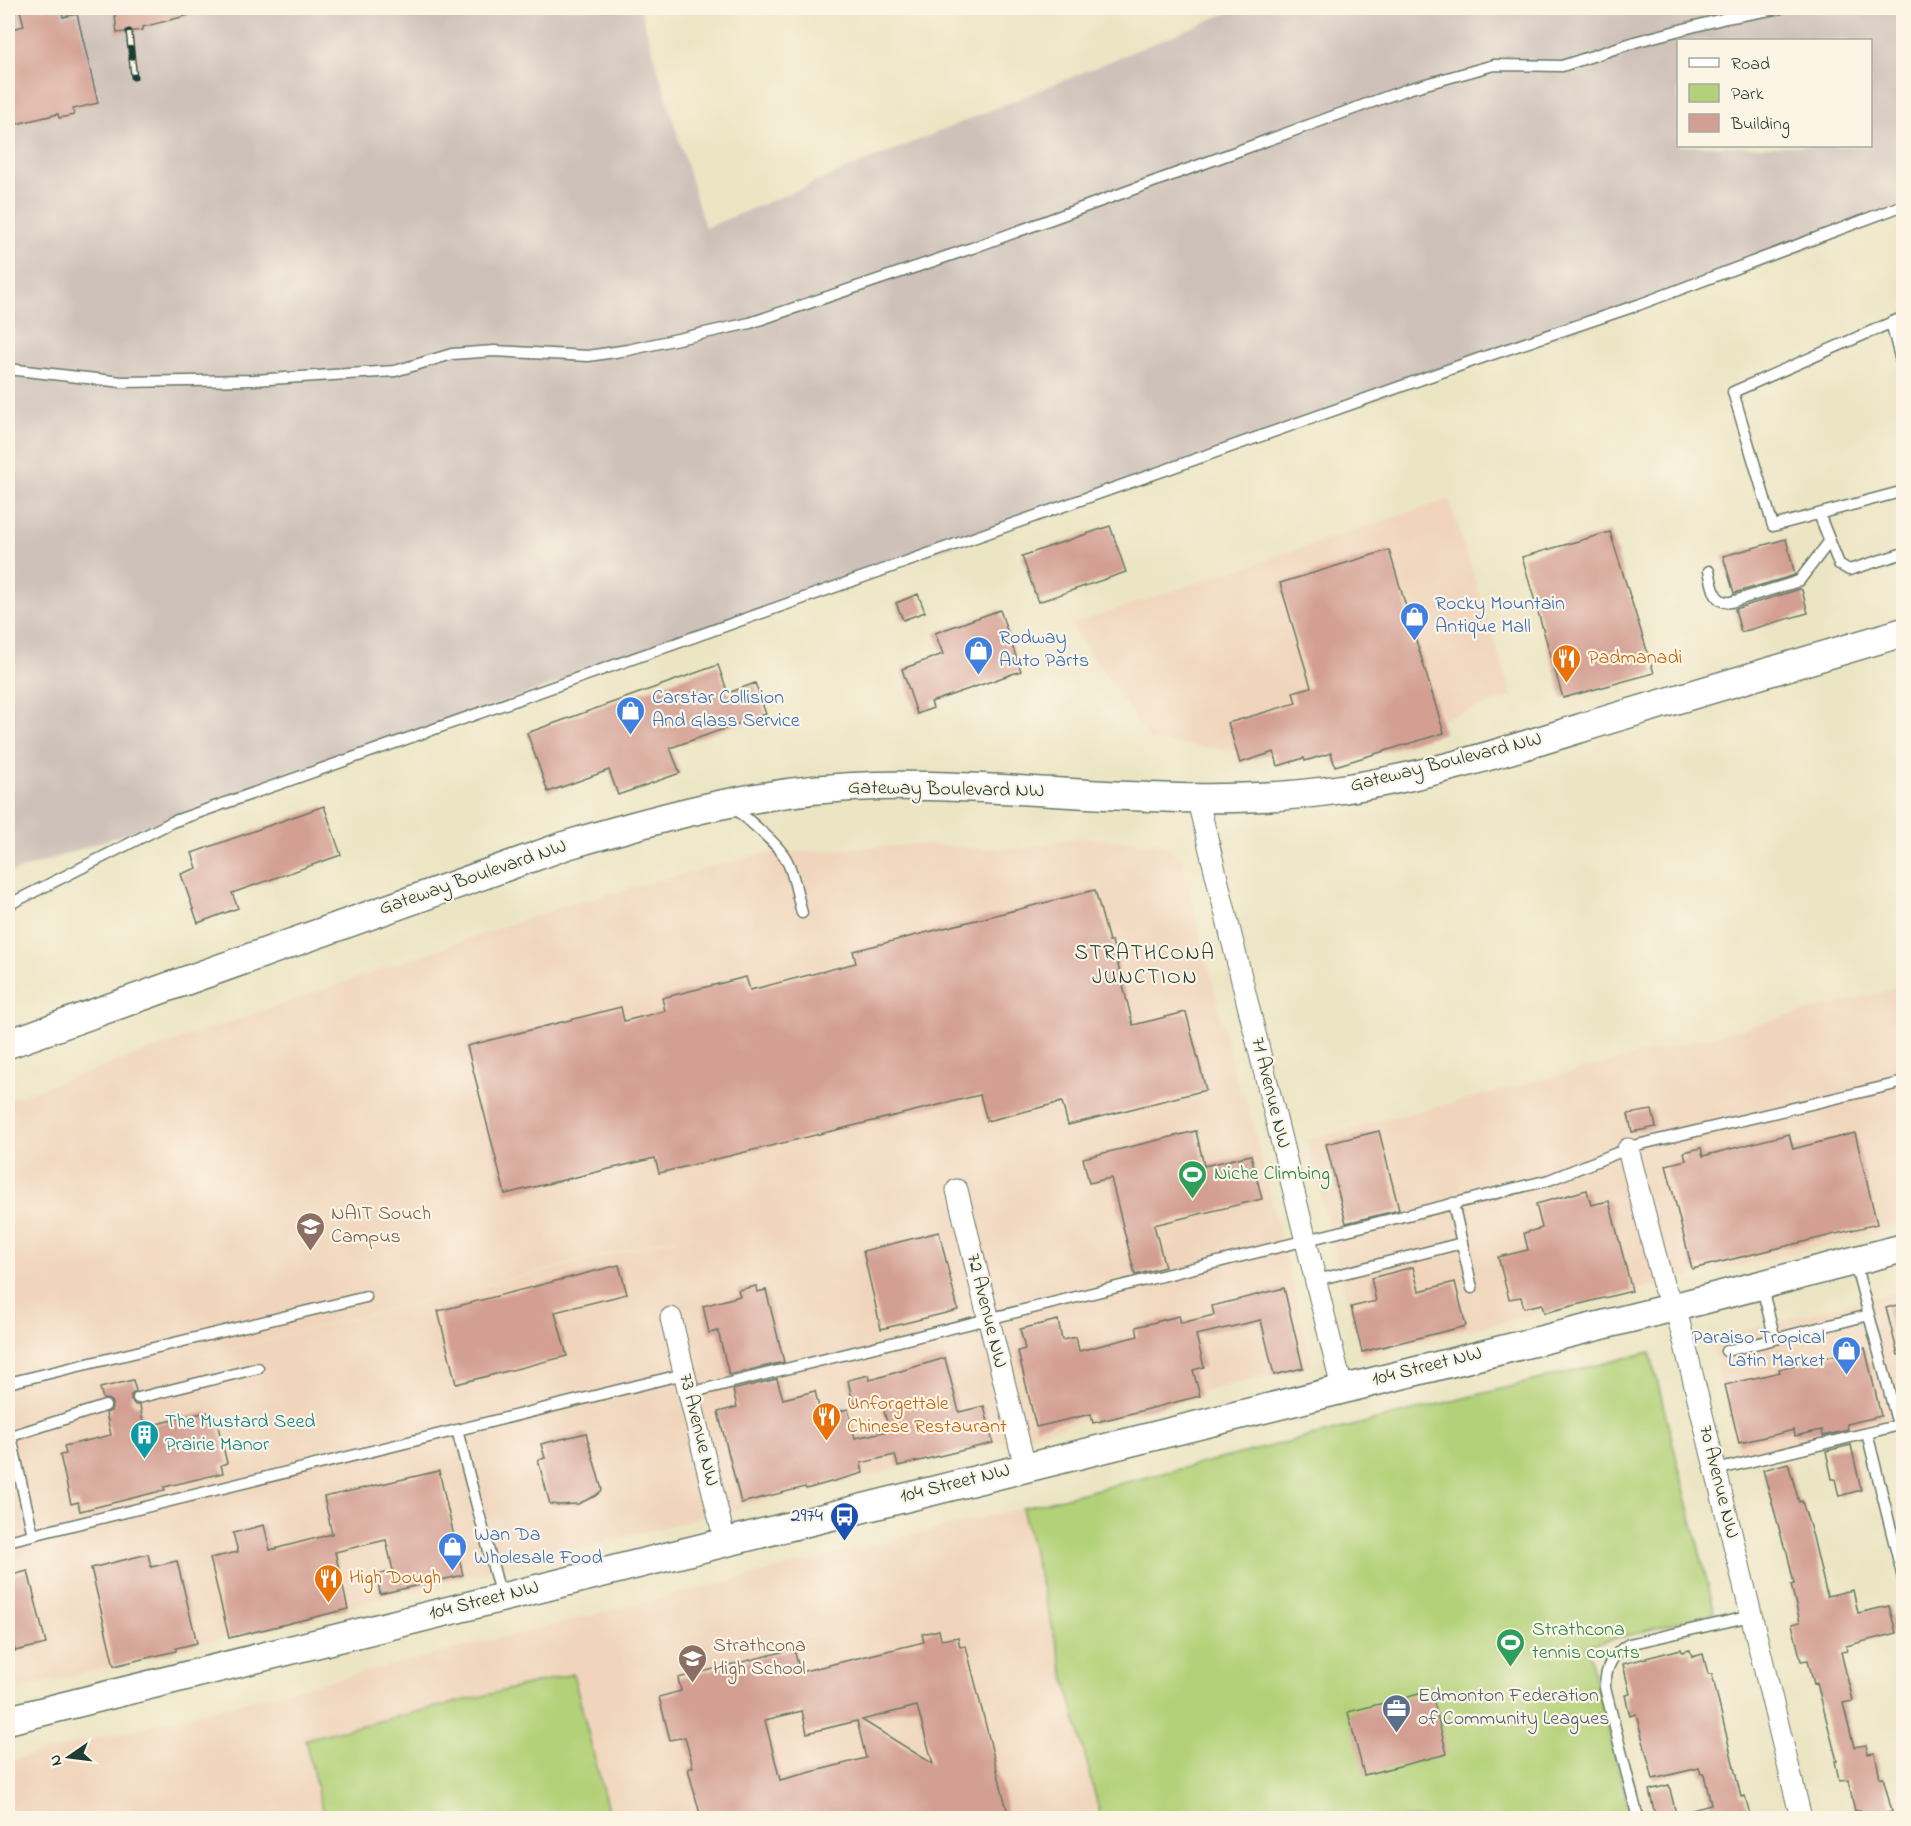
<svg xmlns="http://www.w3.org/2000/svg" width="1911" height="1826" font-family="'Indie Flower',sans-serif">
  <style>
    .built { fill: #f0d5bc; fill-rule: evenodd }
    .industrial { fill: #cec1b9; fill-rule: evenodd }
    .green { fill: #b2d178; stroke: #688756; stroke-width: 1.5 }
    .building { fill: #d39f93; fill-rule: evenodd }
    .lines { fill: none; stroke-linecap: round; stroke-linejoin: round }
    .service-casing { stroke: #677866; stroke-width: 13 }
    .minor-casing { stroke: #677866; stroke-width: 23 }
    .secondary-casing { stroke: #677866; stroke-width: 31 }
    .service { stroke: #fff; stroke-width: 10 }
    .minor { stroke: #fff; stroke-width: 21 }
    .secondary { stroke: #fff; stroke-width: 28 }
    .rail-casing { stroke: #1f3d34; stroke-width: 7 }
    .rail { stroke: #fcf5e5; stroke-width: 4.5; stroke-dasharray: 14; stroke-linecap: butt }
    .labels { text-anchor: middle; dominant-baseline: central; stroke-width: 4.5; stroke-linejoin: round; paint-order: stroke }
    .shop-label { font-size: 20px; fill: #366cbe; stroke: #fcf5e5; text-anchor: start }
    .food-label { font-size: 20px; fill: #c56008; stroke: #fcf5e5; text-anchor: start }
    .street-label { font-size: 20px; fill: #1f3d34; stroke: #fcf5e5 }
    .leisure-label { font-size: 20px; fill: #27864d; stroke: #fcf5e5; text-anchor: start }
    .education-label { font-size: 20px; fill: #785e54; stroke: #fcf5e5; text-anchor: start }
    .culture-label { font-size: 20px; fill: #0d838f; stroke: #fcf5e5; text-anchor: start }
    .transit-label { font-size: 20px; fill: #164399; stroke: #fcf5e5; text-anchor: end }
    .service-label { font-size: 20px; fill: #4e5e75; stroke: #fcf5e5; text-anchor: start }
    .neighbourhood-label { font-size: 21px; letter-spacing: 1.5px; fill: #1f3d34; stroke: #fcf5e5 }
  </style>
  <rect width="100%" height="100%" fill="#fcf5e5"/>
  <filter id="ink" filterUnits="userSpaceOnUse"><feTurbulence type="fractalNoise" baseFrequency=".0167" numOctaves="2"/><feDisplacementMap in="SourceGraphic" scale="12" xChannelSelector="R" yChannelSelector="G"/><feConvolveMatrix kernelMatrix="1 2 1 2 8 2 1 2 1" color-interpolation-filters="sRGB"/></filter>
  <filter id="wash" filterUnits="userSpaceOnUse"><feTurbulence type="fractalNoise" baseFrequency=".008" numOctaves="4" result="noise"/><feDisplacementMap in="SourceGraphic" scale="24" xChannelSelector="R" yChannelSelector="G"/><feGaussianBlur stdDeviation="1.35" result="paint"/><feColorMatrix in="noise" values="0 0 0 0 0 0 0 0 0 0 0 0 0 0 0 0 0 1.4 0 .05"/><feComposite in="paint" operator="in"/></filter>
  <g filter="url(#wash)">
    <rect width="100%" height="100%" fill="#ece5c4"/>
    <path class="built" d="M 1449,499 L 1512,697 L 1310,761 L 1150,740 L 1070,625 Z
      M 1078,838 L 1159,843 L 1174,851 L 1182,860 L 1240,1094 L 1245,1094 L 1312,1364 L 8,1692 L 8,1100 L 569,904 L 761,854 L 921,844 L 983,849 L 1030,848 ZM 676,1237 L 676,1239 L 203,1356 L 204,1355 Z
      M 1903,987 L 1903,1226 L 1361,1356 L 1307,1140 Z
      M 1903,1290 L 1903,1416 L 1740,1457 L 1710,1339 Z
      M 1022,1508 L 1101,1818 L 8,1818 L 8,1761 Z"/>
    <path class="industrial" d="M 8,8 L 640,8 L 705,228 L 1239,8 L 1903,8 L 1903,216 L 8,874 ZM 1678,40 L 1870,40 L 1870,146 L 1678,146 Z"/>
    <path class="green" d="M 1650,1352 L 1715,1613 L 1587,1646 L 1631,1818 L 1101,1818 L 1022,1508 Z
      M 573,1674 L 610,1818 L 324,1818 L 305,1739 Z"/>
    <g id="blocks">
      <path class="building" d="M 32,8 L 61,8 L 63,17 L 77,14 L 98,103 L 73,109 L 74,115 L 59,118 L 58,114 L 8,126 L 8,30 L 24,26 L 20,10 Z
        M 114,8 L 197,8 L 197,13 L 143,27 L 143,30 L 117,33 Z
        M 1110,526 L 1126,572 L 1038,602 L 1022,556 Z
        M 1610,532 L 1654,673 L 1563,698 L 1522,557 Z
        M 1786,539 L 1795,575 L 1734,593 L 1723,556 Z
        M 1389,550 L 1444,733 L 1335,766 L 1331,753 L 1305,761 L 1304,758 L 1278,766 L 1274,752 L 1240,763 L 1228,723 L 1296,703 L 1293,692 L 1311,687 L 1280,583 Z
        M 1800,589 L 1802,590 L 1808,613 L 1741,632 L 1735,609 Z
        M 918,594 L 925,612 L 903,620 L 896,603 Z
        M 1000,610 L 1021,671 L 931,702 L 933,708 L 917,714 L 902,669 L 943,654 L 935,633 Z
        M 718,665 L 728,693 L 755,683 L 766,714 L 670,748 L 680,773 L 618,795 L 609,770 L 548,792 L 527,733 Z
        M 324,806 L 341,855 L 232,893 L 238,908 L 198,923 L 181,874 L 197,868 L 192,853 Z
        M 1095,890 L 1109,941 L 1112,941 L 1133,1025 L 1186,1012 L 1206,1090 L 1068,1125 L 1062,1102 L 987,1121 L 980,1095 L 659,1173 L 655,1158 L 505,1194 L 467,1046 L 621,1007 L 624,1021 L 665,1011 L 662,998 L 746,977 L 750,990 L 856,963 L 853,951 Z
        M 1652,1110 L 1656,1127 L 1632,1132 L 1628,1114 Z
        M 1196,1131 L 1204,1166 L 1251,1155 L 1262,1199 L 1154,1225 L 1165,1267 L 1135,1275 L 1111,1178 L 1089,1183 L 1083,1158 Z
        M 1379,1131 L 1399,1210 L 1346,1223 L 1326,1144 Z
        M 1855,1133 L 1877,1224 L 1692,1269 L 1666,1165 L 1686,1160 L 1684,1152 L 1701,1148 L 1703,1156 L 1789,1134 L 1793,1149 Z
        M 1587,1190 L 1591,1205 L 1609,1201 L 1632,1291 L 1544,1313 L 1542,1304 L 1524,1308 L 1521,1297 L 1509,1299 L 1498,1257 L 1528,1250 L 1524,1233 L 1542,1228 L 1536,1204 Z
        M 939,1232 L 958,1310 L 881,1329 L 863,1251 Z
        M 619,1265 L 627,1294 L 555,1312 L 567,1356 L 456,1384 L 438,1311 Z
        M 1413,1267 L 1419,1291 L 1455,1282 L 1466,1326 L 1362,1352 L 1351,1307 L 1376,1301 L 1371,1278 Z
        M 756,1286 L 757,1292 L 766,1290 L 784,1362 L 729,1375 L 718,1331 L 709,1333 L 703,1306 L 740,1296 L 738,1290 Z
        M 1284,1288 L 1303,1368 L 1274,1375 L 1261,1320 L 1196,1335 L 1204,1367 L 1193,1370 L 1200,1396 L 1093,1423 L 1091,1414 L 1036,1427 L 1018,1351 L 1025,1349 L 1020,1329 L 1058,1320 L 1062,1340 L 1076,1337 L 1079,1351 L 1138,1336 L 1136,1327 L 1179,1316 L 1181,1323 L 1214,1315 L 1212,1306 Z
        M 1904,1303 L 1904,1354 L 1898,1355 L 1886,1308 Z
        M 1865,1348 L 1881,1416 L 1847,1424 L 1848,1430 L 1823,1436 L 1822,1430 L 1795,1436 L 1794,1430 L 1739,1443 L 1725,1385 L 1780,1372 L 1779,1369 Z
        M 945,1358 L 959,1412 L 984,1406 L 993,1443 L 898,1466 L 895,1455 L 861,1463 L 863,1473 L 806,1489 L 805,1487 L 741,1503 L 718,1412 L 737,1407 L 733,1390 L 777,1379 L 783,1399 L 815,1391 L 821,1416 L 848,1409 L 855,1438 L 889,1431 L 880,1396 L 853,1403 L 848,1380 L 869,1375 L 870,1380 Z
        M 133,1380 L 136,1391 L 131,1395 L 131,1400 L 135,1405 L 140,1405 L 143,1422 L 147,1421 L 148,1426 L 207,1412 L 208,1419 L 216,1418 L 227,1463 L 221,1465 L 223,1473 L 164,1487 L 165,1490 L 80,1511 L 78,1502 L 71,1504 L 60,1455 L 66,1454 L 64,1446 L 111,1435 L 106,1413 L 111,1411 L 112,1404 L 110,1400 L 103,1399 L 100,1388 Z
        M 586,1433 L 602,1490 L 595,1496 L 578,1504 L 559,1505 L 550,1504 L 538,1460 L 545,1458 L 541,1444 Z
        M 1851,1445 L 1861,1490 L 1839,1496 L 1835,1479 L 1832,1479 L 1826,1451 Z
        M 1788,1463 L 1799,1502 L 1802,1501 L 1813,1537 L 1827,1596 L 1853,1590 L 1858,1613 L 1889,1606 L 1896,1633 L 1846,1646 L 1847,1651 L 1841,1652 L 1853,1701 L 1843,1703 L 1854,1747 L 1866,1745 L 1868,1754 L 1875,1753 L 1880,1778 L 1883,1777 L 1892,1812 L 1862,1818 L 1860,1810 L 1855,1811 L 1848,1780 L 1839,1781 L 1835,1761 L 1837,1761 L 1817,1683 L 1814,1684 L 1808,1660 L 1801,1661 L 1792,1624 L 1800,1622 L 1791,1585 L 1794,1584 L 1787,1552 L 1784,1546 L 1763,1470 Z
        M 439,1471 L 463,1575 L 380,1594 L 377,1575 L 393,1571 L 386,1540 L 335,1552 L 348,1609 L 229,1638 L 210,1558 L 238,1552 L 233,1533 L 264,1525 L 270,1550 L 332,1534 L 324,1497 Z
        M 148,1554 L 151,1567 L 177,1561 L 197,1643 L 176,1648 L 176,1651 L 114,1666 L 91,1568 Z
        M 28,1571 L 46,1644 L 15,1651 L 8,1621 L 8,1576 Z
        M 939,1630 L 941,1640 L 958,1637 L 960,1647 L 966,1646 L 1009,1818 L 701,1818 L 688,1769 L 693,1767 L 685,1737 L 670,1740 L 659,1697 L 681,1691 L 678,1678 L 794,1649 L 800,1672 L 924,1642 L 922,1634 ZM 917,1706 L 933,1764 L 862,1720 ZM 802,1711 L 807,1733 L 857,1721 L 866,1758 L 780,1780 L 765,1720 Z
        M 1681,1649 L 1682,1652 L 1690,1650 L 1692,1657 L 1703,1654 L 1708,1674 L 1712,1674 L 1741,1797 L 1745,1796 L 1751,1818 L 1680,1818 L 1680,1813 L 1711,1805 L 1704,1774 L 1701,1774 L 1699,1768 L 1653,1779 L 1636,1714 L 1630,1716 L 1625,1695 L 1630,1694 L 1623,1664 Z
        M 1431,1691 L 1447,1754 L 1364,1775 L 1348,1712 Z
        M 1669,1785 L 1677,1818 L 1656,1818 L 1649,1790 Z"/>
    </g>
  </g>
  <g filter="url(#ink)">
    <use href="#blocks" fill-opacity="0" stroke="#677866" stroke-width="1.5"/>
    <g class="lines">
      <defs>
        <path id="service" d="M 1904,317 L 1733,392 L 1773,526 L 1904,491
          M 1891,322 L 1904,373
          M 8,369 L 122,382 L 254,380 L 395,371 L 452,354 L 494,351 L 588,356 L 628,350 L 750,323 L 972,248 L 1408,89 L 1494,65 L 1562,66 L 1638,41 L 1726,18 L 1781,8
          M 1819,514 L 1839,564 L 1849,570 L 1904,553
          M 1709,571 C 1713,585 1713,604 1731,602 L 1799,581 L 1829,542
          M 733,806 C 748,821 777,842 786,859 C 795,875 797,896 802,913
          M 8,905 L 172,822 L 1484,357 L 1638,305 L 1904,205
          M 1453,1203 L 1462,1243
          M 1317,1280 L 1462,1243 L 1472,1288
          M 1761,1284 L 1775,1339 L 1869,1315 L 1855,1263
          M 1869,1315 L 1898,1425
          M 1726,1351 L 1775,1339
          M 8,1383 L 366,1297
          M 689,1393 L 1549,1180 L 1637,1145 L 1904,1082
          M 138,1398 L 258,1368
          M 457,1430 L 501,1597
          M 1867,1433 L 1904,1582
          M 8,1437 L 105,1406
          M 11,1437 L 33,1535
          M 1716,1470 L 1904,1424
          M 8,1541 L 684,1374
          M 1638,1818 L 1605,1688 C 1605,1668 1612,1654 1629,1644 L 1751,1616"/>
        <path id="minor" d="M 1197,797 L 1342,1388
          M 1628,1149 L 1664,1288 L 1675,1307 L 1684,1341 L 1801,1818
          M 957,1190 L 1025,1467
          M 671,1318 L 725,1542"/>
        <path id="secondary" d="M 8,1044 L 567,845 C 668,815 769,788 876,786 C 1026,783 1178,811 1328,791 C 1423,779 1516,748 1607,720 C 1706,690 1805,661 1904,632
          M 8,1720 L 1675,1307 L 1904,1248"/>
      </defs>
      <use href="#service" class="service-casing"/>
      <use href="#minor" class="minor-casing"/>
      <use href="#secondary" class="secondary-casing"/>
      <use href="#service" class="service"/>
      <use href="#minor" class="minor"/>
      <use href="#secondary" class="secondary"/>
      <defs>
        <path id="rail" d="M 129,32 L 134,77"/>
      </defs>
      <use href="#rail" class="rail-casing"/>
      <use href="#rail" class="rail"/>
    </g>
  </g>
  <defs>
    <symbol id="shop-pin" viewBox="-11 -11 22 30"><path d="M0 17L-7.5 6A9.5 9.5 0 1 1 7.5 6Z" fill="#3f7fe0" stroke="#fcf5e5"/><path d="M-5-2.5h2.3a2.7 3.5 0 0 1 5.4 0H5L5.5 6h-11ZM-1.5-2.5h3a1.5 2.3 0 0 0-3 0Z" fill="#fff"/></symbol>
    <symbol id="restaurant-pin" viewBox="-11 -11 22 30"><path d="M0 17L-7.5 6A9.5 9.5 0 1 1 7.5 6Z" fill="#e8710a" stroke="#fcf5e5"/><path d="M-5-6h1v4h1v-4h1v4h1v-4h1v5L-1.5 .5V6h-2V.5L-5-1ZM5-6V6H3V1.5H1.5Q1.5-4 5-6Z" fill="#fff"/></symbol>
    <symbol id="stadium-pin" viewBox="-11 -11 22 30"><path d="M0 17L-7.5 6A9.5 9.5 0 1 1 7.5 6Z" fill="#2e9e5b" stroke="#fcf5e5"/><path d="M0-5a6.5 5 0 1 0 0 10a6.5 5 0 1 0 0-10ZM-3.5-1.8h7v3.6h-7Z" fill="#fff"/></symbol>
    <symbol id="university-pin" viewBox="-11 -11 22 30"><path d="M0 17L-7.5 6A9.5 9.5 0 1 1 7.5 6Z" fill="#8d6e63" stroke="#fcf5e5"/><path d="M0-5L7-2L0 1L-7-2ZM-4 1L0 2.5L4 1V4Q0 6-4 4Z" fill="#fff"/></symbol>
    <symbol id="building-pin" viewBox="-11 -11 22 30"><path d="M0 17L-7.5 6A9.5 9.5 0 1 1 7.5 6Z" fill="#0f9aa8" stroke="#fcf5e5"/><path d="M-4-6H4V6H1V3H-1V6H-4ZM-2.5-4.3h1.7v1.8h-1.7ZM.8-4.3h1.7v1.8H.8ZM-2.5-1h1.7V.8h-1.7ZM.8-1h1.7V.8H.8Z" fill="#fff"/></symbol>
    <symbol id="bus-pin" viewBox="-11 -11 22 30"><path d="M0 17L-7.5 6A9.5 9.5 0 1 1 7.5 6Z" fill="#1a4fb4" stroke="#fcf5e5"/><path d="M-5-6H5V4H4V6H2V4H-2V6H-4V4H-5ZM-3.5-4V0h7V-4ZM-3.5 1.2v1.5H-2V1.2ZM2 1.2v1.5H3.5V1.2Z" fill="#fff"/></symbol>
    <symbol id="school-pin" viewBox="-11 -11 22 30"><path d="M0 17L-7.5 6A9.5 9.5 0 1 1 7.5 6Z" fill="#8d6e63" stroke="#fcf5e5"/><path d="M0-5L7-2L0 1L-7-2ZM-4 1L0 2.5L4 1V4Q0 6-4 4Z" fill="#fff"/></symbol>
    <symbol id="office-pin" viewBox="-11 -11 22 30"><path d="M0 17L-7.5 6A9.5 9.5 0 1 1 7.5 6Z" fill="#5c6f8a" stroke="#fcf5e5"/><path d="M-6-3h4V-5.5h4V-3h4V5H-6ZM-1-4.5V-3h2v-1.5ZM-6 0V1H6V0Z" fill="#fff"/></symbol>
  </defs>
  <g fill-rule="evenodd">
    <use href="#shop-pin" x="1398" y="600" width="33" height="45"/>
    <use href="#shop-pin" x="962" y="634" width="33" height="45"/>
    <use href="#restaurant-pin" x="1550" y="642" width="33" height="45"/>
    <use href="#shop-pin" x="614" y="694" width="33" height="45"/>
    <use href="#stadium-pin" x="1176" y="1158" width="33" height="45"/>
    <use href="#university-pin" x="294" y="1210" width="33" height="45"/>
    <use href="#shop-pin" x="1830" y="1334" width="33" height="45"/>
    <use href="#restaurant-pin" x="810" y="1400" width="33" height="45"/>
    <use href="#building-pin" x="128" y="1418" width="33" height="45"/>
    <use href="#bus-pin" x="828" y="1500" width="33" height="45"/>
    <use href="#shop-pin" x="436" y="1530" width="33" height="45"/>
    <use href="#restaurant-pin" x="312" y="1562" width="33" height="45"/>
    <use href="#stadium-pin" x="1494" y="1626" width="33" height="45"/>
    <use href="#school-pin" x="676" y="1642" width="33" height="45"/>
    <use href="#office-pin" x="1380" y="1692" width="33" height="45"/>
  </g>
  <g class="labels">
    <g class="shop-label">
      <text x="1435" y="604">Rocky Mountain<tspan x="1435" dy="23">Antique Mall</tspan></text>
      <text x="999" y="638">Rodway<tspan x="999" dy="23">Auto Parts</tspan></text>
      <text x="652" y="698">Carstar Collision<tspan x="652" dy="23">And Glass Service</tspan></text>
      <text x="1825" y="1338" text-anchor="end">Paraiso Tropical<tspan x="1825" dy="23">Latin Market</tspan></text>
      <text x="474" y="1535">Wan Da<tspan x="474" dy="23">Wholesale Food</tspan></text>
    </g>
    <g class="food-label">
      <text x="1588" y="658">Padmanadi</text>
      <text x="847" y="1404">Unforgettale<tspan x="847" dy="23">Chinese Restaurant</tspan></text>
      <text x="349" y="1578">High Dough</text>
    </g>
    <g class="street-label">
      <text transform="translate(1446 763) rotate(-14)">Gateway Boulevard NW</text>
      <text transform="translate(946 790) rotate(1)">Gateway Boulevard NW</text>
      <text transform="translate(473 878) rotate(-19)">Gateway Boulevard NW</text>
      <text transform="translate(1270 1093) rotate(76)">71 Avenue NW</text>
      <text transform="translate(986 1311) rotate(76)">72 Avenue NW</text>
      <text transform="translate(1427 1367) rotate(-14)">104 Street NW</text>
      <text transform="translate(698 1430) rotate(76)">73 Avenue NW</text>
      <text transform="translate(1718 1482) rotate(76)">70 Avenue NW</text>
      <text transform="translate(955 1484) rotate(-14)">104 Street NW</text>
      <text transform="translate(484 1601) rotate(-14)">104 Street NW</text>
    </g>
    <g class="leisure-label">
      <text x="1214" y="1174">Niche Climbing</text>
      <text x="1532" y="1630">Strathcona<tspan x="1532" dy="23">tennis courts</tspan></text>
    </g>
    <g class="education-label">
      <text x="331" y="1214">NAIT Souch<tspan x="331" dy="23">Campus</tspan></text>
      <text x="713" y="1646">Strathcona<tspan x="713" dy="23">High School</tspan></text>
    </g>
    <g class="culture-label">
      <text x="165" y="1422">The Mustard Seed<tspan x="165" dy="23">Prairie Manor</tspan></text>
    </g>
    <g class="transit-label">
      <text x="823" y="1516">2974</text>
    </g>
    <g class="service-label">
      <text x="1418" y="1696">Edmonton Federation<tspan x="1418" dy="23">of Community Leagues</tspan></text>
    </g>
    <g class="neighbourhood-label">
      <text x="1145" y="954">STRATHCONA<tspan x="1145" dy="24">JUNCTION</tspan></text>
    </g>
  </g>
  <rect width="1911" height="1826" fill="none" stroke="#fcf5e5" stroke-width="30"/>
  <rect x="1677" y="39" width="195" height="108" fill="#fcf5e5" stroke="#a4ab9e" stroke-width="1.5"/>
  <rect x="1689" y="58" width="30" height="9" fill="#ffffff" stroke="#a4ab9e" stroke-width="1.5"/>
  <text x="1731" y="69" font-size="18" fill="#1f3d34">Road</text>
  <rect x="1689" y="84" width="30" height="18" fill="#b2d178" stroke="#a4ab9e" stroke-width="1.5"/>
  <text x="1731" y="99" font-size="18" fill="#1f3d34">Park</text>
  <rect x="1689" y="114" width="30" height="18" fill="#d39f93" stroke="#a4ab9e" stroke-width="1.5"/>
  <text x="1731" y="129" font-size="18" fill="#1f3d34">Building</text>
  <g transform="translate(69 1757) rotate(256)" stroke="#fcf5e5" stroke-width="4.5" paint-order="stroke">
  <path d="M0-4.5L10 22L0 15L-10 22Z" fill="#1f3d34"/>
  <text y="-9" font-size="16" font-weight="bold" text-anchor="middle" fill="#1f3d34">N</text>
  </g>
</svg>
